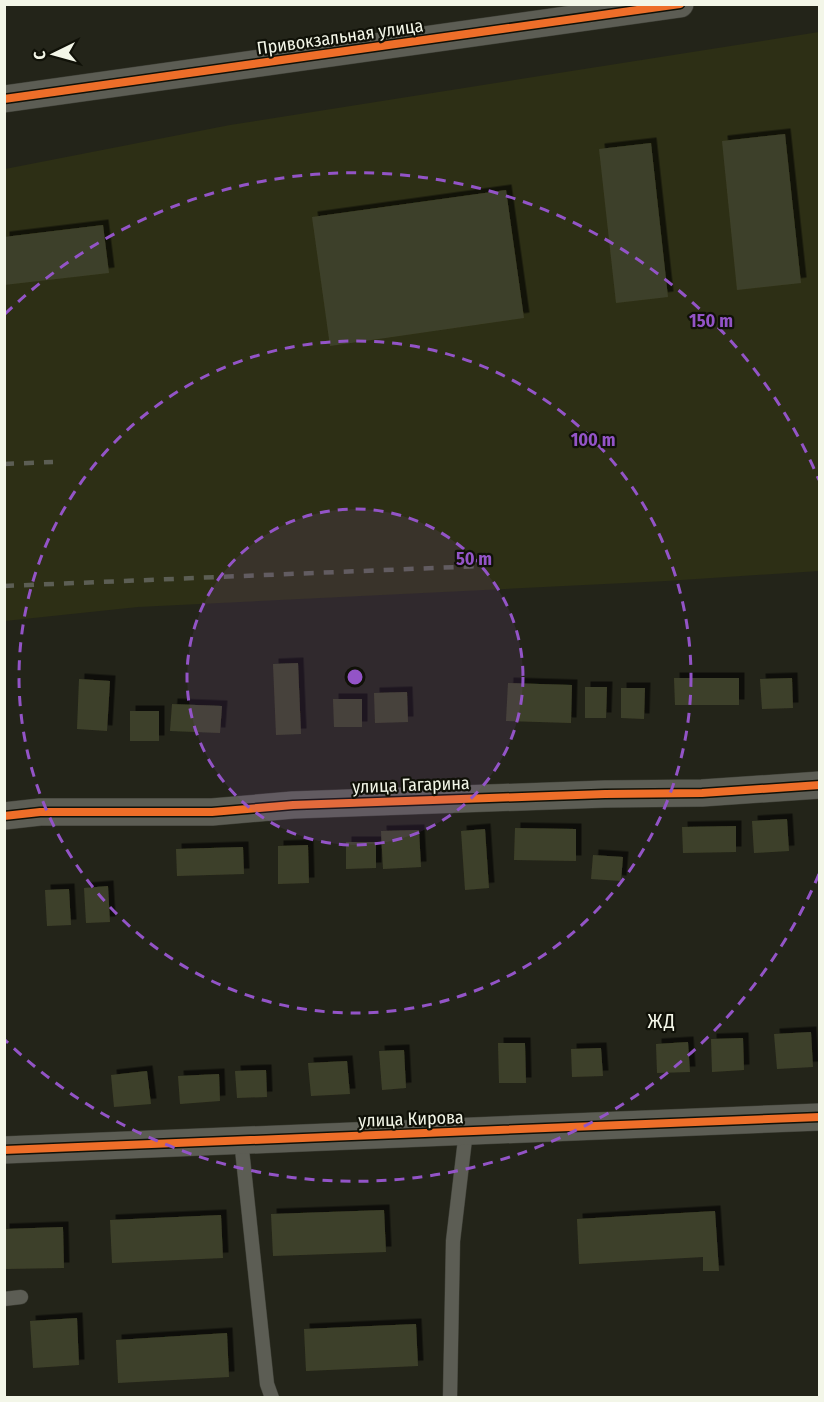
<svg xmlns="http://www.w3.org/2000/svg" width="824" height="1402" font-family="'Fira Sans Condensed',sans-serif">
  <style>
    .built { fill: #2d2f15 }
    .building { fill: #3e4029; filter: url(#shadow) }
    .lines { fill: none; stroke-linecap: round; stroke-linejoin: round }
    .service-casing { stroke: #3e3f36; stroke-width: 15 }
    .minor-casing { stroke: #3e3f36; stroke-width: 28 }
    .service { stroke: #5c5d54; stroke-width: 14 }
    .minor { stroke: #5c5d54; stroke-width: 27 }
    .rail { stroke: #5c5e54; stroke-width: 4.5; stroke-dasharray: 10 10; stroke-linecap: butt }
    .cycleway-casing { stroke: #101108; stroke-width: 11 }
    .cycleway { stroke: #ee6e29; stroke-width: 8 }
    .ring { fill: none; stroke: #9354c7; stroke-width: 3; stroke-dasharray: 10 8 }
    .labels { text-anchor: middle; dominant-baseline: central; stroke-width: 4.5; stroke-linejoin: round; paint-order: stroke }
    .street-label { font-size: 18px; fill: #f3f6e8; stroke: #101108 }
    .neighbourhood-label { font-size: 20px; letter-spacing: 1.5px; fill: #f3f6e8; stroke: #101108 }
    .centre { fill: #9354c7; stroke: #101108; stroke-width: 3 }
    .ring-label { font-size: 18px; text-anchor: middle; font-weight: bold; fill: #9354c7; stroke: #101108; stroke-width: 4.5; stroke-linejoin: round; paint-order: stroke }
  </style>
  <defs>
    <filter id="shadow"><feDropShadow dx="5.5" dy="-5.5" stdDeviation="0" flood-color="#0009"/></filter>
  </defs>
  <rect width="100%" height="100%" fill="#232419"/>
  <path class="built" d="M 819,32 L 819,571 L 666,581 L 138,607 L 5,621 L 5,169 L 230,125 Z"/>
  <path class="building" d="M 785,134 L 801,283 L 737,290 L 722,141 Z
    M 651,143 L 668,297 L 616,303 L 599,149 Z
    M 506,190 L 524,318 L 330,346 L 312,217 Z
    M 103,225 L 109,273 L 4,285 L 4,237 Z
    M 298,663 L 301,734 L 276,735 L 273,664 Z
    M 674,678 L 739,678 L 739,705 L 675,705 Z
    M 792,678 L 793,708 L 762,709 L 760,679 Z
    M 79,679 L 110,681 L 107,731 L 77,729 Z
    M 508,683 L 572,685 L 571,723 L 506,721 Z
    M 585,687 L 607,687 L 606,718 L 585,718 Z
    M 621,688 L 645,688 L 644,719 L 621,718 Z
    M 407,692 L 408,722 L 375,723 L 374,693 Z
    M 333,699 L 362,699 L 362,727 L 334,727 Z
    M 172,704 L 222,706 L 220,733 L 170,731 Z
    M 130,711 L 159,711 L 159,741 L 130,741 Z
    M 787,819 L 789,851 L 754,853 L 752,821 Z
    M 736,826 L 736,852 L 683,853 L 682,827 Z
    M 515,828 L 576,829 L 576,861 L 514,860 Z
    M 485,829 L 489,888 L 465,890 L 461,831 Z
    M 419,830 L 421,867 L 383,869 L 381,831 Z
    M 346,842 L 376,842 L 376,868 L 346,869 Z
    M 308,845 L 309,883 L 278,884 L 278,846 Z
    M 243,847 L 244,874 L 177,876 L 176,849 Z
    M 593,855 L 623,857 L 621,881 L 591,879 Z
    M 108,886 L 110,922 L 86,923 L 84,888 Z
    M 69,889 L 71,925 L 47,926 L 45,890 Z
    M 811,1032 L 813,1067 L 777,1069 L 774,1034 Z
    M 743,1038 L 744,1070 L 712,1072 L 711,1039 Z
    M 688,1042 L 690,1072 L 657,1073 L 656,1044 Z
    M 498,1043 L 525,1043 L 526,1083 L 499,1083 Z
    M 601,1048 L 603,1076 L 572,1077 L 571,1049 Z
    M 404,1050 L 406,1088 L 382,1090 L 379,1051 Z
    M 347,1061 L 350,1094 L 311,1096 L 308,1063 Z
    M 266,1070 L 267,1097 L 237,1098 L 235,1071 Z
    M 147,1071 L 151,1104 L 114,1107 L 111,1075 Z
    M 219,1074 L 220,1101 L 180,1104 L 178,1076 Z
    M 384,1210 L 386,1252 L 273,1256 L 271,1214 Z
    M 715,1211 L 719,1271 L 703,1271 L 703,1257 L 579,1264 L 577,1219 Z
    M 221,1215 L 223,1258 L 112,1263 L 110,1220 Z
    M 63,1227 L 64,1268 L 4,1269 L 4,1229 Z
    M 77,1318 L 79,1365 L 33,1368 L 30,1321 Z
    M 416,1324 L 418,1366 L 306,1371 L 304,1329 Z
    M 227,1333 L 229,1377 L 118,1383 L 116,1340 Z"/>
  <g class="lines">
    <defs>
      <path id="service" d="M 241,1140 L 267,1384 L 272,1398
        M 4,1299 L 21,1297
        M 450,1398 L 453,1241 L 466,1131"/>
      <path id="minor" d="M 4,99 L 680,4
        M 4,816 L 40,812 L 212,812 L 293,805 L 605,794 L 702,793 L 820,785
        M 4,1150 L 820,1117"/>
    </defs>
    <use href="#service" class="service-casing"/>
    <use href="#minor" class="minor-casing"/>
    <use href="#service" class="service"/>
    <use href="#minor" class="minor"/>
    <path class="rail" d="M 4,464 L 53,462
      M 4,586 L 481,566"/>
    <defs>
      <path id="cycleway" d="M 4,99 L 680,4
        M 4,816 L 40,812 L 212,812 L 293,805 L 605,794 L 702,793 L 820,785
        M 4,1150 L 820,1117"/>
    </defs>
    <use href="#cycleway" class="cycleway-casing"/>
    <use href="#cycleway" class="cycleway"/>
  </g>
  <circle cx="355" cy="677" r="168" fill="#9354c7" fill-opacity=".12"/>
  <g class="ring">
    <circle cx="355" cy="677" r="168"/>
    <circle cx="355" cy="677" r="336"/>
    <path d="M819 874A504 504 0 0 1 5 1040M5 314A504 504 0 0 1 819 480"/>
  </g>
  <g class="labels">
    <g class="street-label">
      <text transform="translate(340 37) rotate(-8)">Привокзальная улица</text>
      <text transform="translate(411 785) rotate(-2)">улица Гагарина</text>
      <text transform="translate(411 1119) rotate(-2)">улица Кирова</text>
    </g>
    <g class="neighbourhood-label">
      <text x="662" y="1021">ЖД</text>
    </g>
  </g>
  <circle cx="355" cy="677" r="9" class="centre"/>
  <g class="ring-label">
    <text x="711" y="327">150 m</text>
    <text x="593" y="446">100 m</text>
    <text x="474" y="565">50 m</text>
  </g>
  <rect width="824" height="1402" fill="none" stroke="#f3f6e8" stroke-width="12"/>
  <g transform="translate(54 54) rotate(265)" stroke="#101108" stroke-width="4.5" paint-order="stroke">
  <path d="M0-4.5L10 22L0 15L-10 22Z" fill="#f3f6e8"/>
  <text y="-9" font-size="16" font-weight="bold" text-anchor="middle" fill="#f3f6e8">С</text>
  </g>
</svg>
